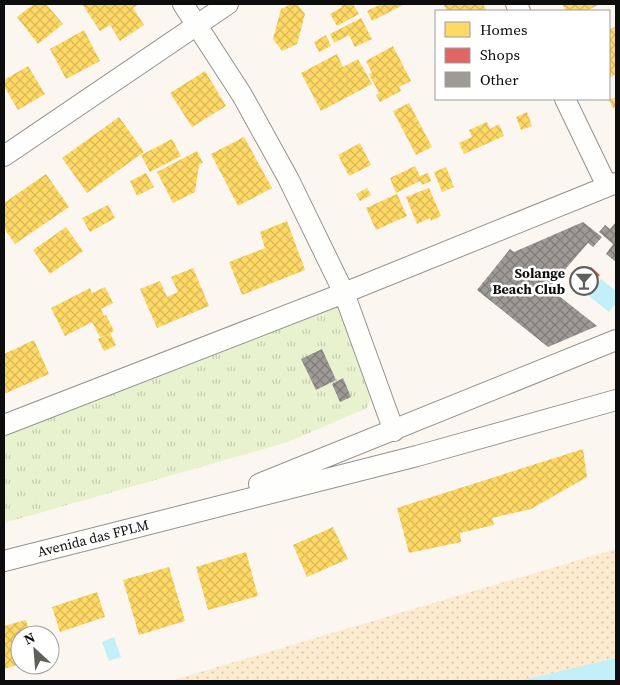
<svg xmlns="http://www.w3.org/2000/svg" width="620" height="685" font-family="'Source Serif 4',serif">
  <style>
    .grass { fill: url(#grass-tufts) }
    .sand { fill: url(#sand-dots) }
    .water { fill: #c3eff8 }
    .homes { fill: url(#homes-cross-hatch) }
    .shops { fill: url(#shops-cross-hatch) }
    .building { fill: url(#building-cross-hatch) }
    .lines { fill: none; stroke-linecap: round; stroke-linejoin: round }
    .minor-casing { stroke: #94928f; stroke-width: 22 }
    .minor { stroke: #fefefd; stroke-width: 20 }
    .labels { text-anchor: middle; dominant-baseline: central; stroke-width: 5; stroke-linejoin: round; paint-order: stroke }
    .poi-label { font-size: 14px; font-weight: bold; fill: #0d0d0d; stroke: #fff; text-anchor: end }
    .street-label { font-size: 14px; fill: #0d0d0d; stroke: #fff }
  </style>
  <defs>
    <pattern id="grass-tufts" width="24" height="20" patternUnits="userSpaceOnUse" patternTransform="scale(1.25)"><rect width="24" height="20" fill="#e9f2ce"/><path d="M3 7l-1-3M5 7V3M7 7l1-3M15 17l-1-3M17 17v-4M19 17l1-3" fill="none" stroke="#c7ceb0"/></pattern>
    <pattern id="sand-dots" width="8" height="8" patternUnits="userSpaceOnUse" patternTransform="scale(1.25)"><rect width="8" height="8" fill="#fdebcf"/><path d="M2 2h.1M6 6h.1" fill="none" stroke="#d8c8b1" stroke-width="1.8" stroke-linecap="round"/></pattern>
    <pattern id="homes-cross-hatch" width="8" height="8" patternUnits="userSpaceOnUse" patternTransform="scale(1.25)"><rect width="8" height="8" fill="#ffd966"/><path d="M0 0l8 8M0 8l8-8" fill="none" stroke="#d9b957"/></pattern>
    <pattern id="shops-cross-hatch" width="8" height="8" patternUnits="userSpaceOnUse" patternTransform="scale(1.25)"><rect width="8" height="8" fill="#e06666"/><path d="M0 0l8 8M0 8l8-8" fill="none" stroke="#b45252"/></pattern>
    <pattern id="building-cross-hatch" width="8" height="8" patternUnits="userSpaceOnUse" patternTransform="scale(1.25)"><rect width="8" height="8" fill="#9e9a96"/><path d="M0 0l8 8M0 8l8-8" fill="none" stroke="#7f7c79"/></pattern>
  </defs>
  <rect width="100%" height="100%" fill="#fbf7f0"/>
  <path class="grass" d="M 334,302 L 348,312 L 375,388 L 367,408 L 288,442 L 4,523 L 4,431 Z"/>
  <path class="sand" d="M 616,549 L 616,658 L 518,681 L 170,681 Z"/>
  <path class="water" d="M 601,279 L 616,291 L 616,303 L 609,312 L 588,295 Z
    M 114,637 L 121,657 L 109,661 L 102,642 Z
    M 616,658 L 616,681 L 518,681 Z"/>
  <path class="homes" d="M 34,4 L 46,4 L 63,24 L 38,44 L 17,17 Z
    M 82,4 L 139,4 L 133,8 L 144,25 L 120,41 L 110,25 L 100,31 Z
    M 291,4 L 297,4 L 305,14 L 297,44 L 282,51 L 273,39 L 281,9 Z
    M 341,4 L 353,4 L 359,14 L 337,26 L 330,14 L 342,7 Z
    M 381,4 L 405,4 L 372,21 L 367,11 Z
    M 443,4 L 483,4 L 487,11 L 447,11 Z
    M 562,4 L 600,4 L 586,11 L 566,11 Z
    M 361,18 L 372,39 L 355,47 L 349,35 L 334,43 L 330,34 Z
    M 616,26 L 616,74 L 609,78 L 609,30 Z
    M 84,30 L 100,61 L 66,79 L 50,49 Z
    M 326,35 L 331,46 L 319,52 L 314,42 Z
    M 393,46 L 411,81 L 399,87 L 401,91 L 380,102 L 376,95 L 379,93 L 369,74 L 372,73 L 366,61 Z
    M 337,54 L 343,67 L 358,59 L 372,84 L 321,111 L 301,73 Z
    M 28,66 L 45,94 L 18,110 L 4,86 L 4,80 Z
    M 205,71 L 226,106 L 192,127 L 170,93 Z
    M 616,97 L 616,107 L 613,108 L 609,100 Z
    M 409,103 L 432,147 L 416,155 L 393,111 Z
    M 527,112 L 532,126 L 521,130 L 516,117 Z
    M 119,117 L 144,152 L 87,193 L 62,158 Z
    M 487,122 L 490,129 L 499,124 L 504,136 L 464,154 L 459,143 L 472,137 L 469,130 Z
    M 244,137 L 272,188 L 238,206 L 211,154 Z
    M 172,139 L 181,156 L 150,172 L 141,155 Z
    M 360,143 L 371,165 L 349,176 L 338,155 Z
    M 197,151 L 203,163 L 199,165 L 195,192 L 173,203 L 157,172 Z
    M 415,166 L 420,176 L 428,173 L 431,181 L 422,185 L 420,181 L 396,193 L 390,178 Z
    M 446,167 L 454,187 L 442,192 L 434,172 Z
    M 146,173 L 154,187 L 137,196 L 130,181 Z
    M 46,174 L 69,207 L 15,244 L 4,228 L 4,203 Z
    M 367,188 L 371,195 L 360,201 L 356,194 Z
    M 429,188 L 441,216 L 431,221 L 430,218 L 417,224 L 406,197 Z
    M 397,194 L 407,216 L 376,230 L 366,208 Z
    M 108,205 L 115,218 L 90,232 L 82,218 Z
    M 287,221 L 305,270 L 242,295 L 229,262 L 265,248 L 260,232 Z
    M 66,227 L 83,251 L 50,274 L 33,250 Z
    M 193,268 L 209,306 L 157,328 L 140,289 L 160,281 L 167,297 L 178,292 L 171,277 Z
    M 105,287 L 113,303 L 101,309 L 104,316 L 106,315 L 114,331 L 110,333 L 116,345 L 104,351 L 98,339 L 107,335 L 100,337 L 92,322 L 65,336 L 51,308 L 90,288 L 92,293 Z
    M 34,340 L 49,374 L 4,394 L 4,354 Z
    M 583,449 L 587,477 L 531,509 L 492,518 L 494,525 L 460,533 L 461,542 L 409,553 L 397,508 Z
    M 333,527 L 348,559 L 307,577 L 293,545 Z
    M 246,552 L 258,596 L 208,610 L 196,567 Z
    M 169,567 L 185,621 L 139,635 L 123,580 Z
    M 97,592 L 105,617 L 60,632 L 52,607 Z
    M 26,620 L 30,635 L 20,635 L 20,664 L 4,669 L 4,626 Z"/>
  <path class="shops" d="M 591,267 L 600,275 L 581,295 L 573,287 Z"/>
  <path class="building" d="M 583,222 L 602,237 L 593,247 L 588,243 L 549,288 L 597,326 L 548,347 L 477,290 L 510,249 L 514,252 Z
    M 616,222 L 616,262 L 606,254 L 613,244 L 599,232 L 605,225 L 610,229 Z
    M 322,349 L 336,380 L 316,390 L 301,359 Z
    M 343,378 L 351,397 L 340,402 L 332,384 Z"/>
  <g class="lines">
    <defs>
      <path id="minor" d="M 183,4 L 242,95 L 288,178 L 344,293 L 394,431
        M 516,4 L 520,11
        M 565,99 L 607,186
        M 4,156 L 228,4
        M 4,425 L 344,293 L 616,183
        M 259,484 L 616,340
        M 4,561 L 417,456 L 616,400"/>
    </defs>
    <use href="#minor" class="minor-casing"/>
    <use href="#minor" class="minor"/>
  </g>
  <defs>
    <symbol id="bar-ring" viewBox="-11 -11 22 22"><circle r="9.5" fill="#fff" stroke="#605f5c" stroke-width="1.5"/><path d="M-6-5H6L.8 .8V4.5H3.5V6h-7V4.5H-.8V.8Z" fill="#605f5c"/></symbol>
  </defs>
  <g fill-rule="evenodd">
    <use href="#bar-ring" x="568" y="265" width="32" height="32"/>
  </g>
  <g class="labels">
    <g class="poi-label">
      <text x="565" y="273">Solange<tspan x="565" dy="16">Beach Club</tspan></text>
    </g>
    <g class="street-label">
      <text transform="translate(93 538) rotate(-14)">Avenida das FPLM</text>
    </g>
  </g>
  <rect width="620" height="685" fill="none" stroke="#0d0d0d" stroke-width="10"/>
  <rect x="435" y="10" width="175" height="90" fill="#ffffff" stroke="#9e9e9e"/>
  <rect x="445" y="22" width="25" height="15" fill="#ffd966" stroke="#9e9e9e"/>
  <text x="480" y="35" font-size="15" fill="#0d0d0d">Homes</text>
  <rect x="445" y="48" width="25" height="15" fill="#e06666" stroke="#9e9e9e"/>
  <text x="480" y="60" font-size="15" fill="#0d0d0d">Shops</text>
  <rect x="445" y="72" width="25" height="15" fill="#9e9a96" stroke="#9e9e9e"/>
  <text x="480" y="85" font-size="15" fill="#0d0d0d">Other</text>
  <g transform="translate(35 650) rotate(334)"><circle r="24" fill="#ffffff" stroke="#9e9e9e"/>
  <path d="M0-4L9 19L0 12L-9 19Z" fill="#605f5c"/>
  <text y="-8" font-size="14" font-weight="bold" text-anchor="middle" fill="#0d0d0d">N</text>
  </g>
</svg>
